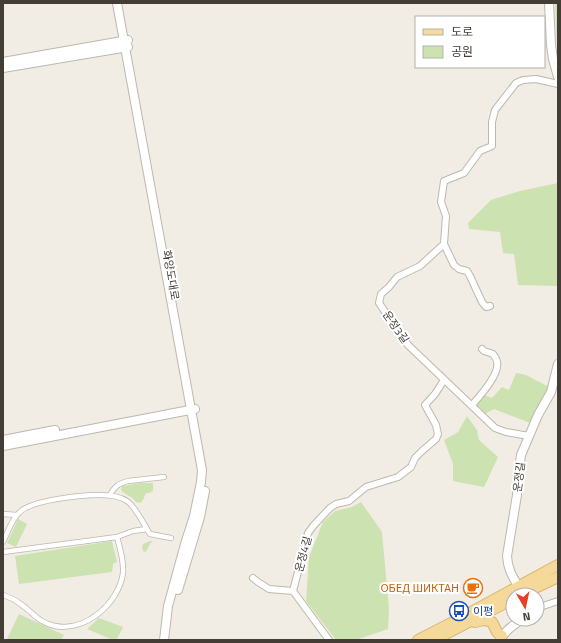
<svg xmlns="http://www.w3.org/2000/svg" width="561" height="643" font-family="'Titillium Web','Noto Sans KR',sans-serif">
  <style>
    .green { fill: #cde2b1 }
    .lines { fill: none; stroke-linecap: round; stroke-linejoin: round }
    .pedestrian-casing { stroke: #beb7ac; stroke-width: 6 }
    .minor-casing { stroke: #beb7ac; stroke-width: 8 }
    .tertiary-casing { stroke: #beb7ac; stroke-width: 10 }
    .primary-casing { stroke: #d8b56c; stroke-width: 12 }
    .pedestrian { stroke: #fff; stroke-width: 4.5 }
    .minor { stroke: #fff; stroke-width: 6 }
    .tertiary { stroke: #fff; stroke-width: 8 }
    .primary { stroke: #f5d99a; stroke-width: 10 }
    .labels { text-anchor: middle; dominant-baseline: central; stroke-width: 4; stroke-linejoin: round; paint-order: stroke }
    .street-label { font-size: 11px; fill: #433d35; stroke: #fff }
    .food-label { font-size: 11px; fill: #c56008; stroke: #fff; text-anchor: end }
    .transit-label { font-size: 11px; fill: #164399; stroke: #fff; text-anchor: start }
  </style>
  <rect width="100%" height="100%" fill="#f1ede5"/>
  <path class="green" d="M 555,3 L 558,3 L 558,55 L 557,52 Z
    M 558,183 L 558,286 L 518,285 L 514,254 L 503,253 L 500,232 L 469,229 L 468,223 L 491,200 L 520,191 Z
    M 516,373 L 526,375 L 549,387 L 538,426 L 494,409 L 485,414 L 475,405 L 484,395 L 492,398 L 502,387 L 509,390 Z
    M 467,416 L 477,430 L 479,440 L 498,457 L 484,487 L 453,481 L 453,464 L 444,440 L 458,432 Z
    M 140,483 L 153,483 L 153,491 L 149,493 L 146,493 L 143,500 L 140,503 L 136,502 C 132,496 125,495 121,490 L 122,486 Z
    M 361,502 L 382,532 L 389,609 L 388,629 L 356,640 L 336,640 L 306,601 L 309,557 L 323,522 L 335,511 L 352,507 Z
    M 18,519 L 27,524 L 16,547 L 7,543 Z
    M 112,541 L 117,562 L 113,564 L 112,572 L 19,584 L 15,556 Z
    M 150,541 L 153,541 L 150,544 L 146,552 L 143,551 L 142,547 L 143,544 Z
    M 19,614 L 64,635 L 61,640 L 9,640 L 7,639 Z
    M 99,618 L 123,627 L 117,639 L 113,640 L 87,629 Z"/>
  <g class="lines">
    <defs>
      <path id="pedestrian" d="M 110,495 C 115,486 118,484 128,481 L 164,477
        M 3,514 L 17,515
        M 3,542 C 8,532 12,518 21,511 C 34,500 81,495 98,495 C 107,495 120,496 127,501 C 136,507 144,525 150,534 L 171,538
        M 3,552 L 117,537 L 133,531 L 147,529
        M 3,595 C 9,597 14,599 19,603 C 33,612 37,622 55,626 C 86,632 119,603 123,573 C 124,561 120,548 117,537"/>
      <path id="minor" d="M 444,244 L 454,265 L 459,269 L 467,271 L 470,276 L 482,302 L 486,307 L 490,306
        M 472,405 C 480,396 500,374 497,362 C 497,359 494,356 493,354 L 484,351 L 482,349
        M 529,436 L 506,432 L 495,428 L 408,345 L 379,303 L 381,294 L 389,287 L 397,277 L 420,266 L 444,244 L 446,216 L 441,202 L 444,181 L 464,173 L 480,151 L 492,146 L 492,122 L 495,110 L 516,83 L 523,80 L 536,79 L 558,84
        M 253,578 L 258,582 L 269,589 L 293,591
        M 537,608 L 558,601
        M 329,640 L 293,591 L 308,533 L 314,525 L 330,508 L 336,504 L 349,501 L 366,487 L 398,477 L 411,467 L 415,458 L 422,451 L 436,439 L 438,434 L 436,425 L 425,405 L 435,394 L 444,380"/>
      <path id="tertiary" d="M 117,3 L 202,470 L 201,482 L 194,516 L 185,544 L 168,606 L 164,640
        M 549,3 L 551,45 L 553,59 L 558,77
        M 3,62 L 128,40
        M 3,68 L 128,47
        M 3,440 L 55,430
        M 3,446 L 195,409
        M 178,590 L 200,517 L 205,491
        M 521,591 C 514,578 508,572 507,556 L 517,495 L 518,476 L 521,455 L 538,415 L 551,392 L 558,364
        M 500,640 C 504,631 514,625 522,619"/>
      <path id="primary" d="M 520,595 L 558,577
        M 475,622 L 484,620 L 492,622 L 497,632 L 502,636
        M 418,640 L 451,623 L 558,565
        M 434,640 L 513,599"/>
    </defs>
    <use href="#pedestrian" class="pedestrian-casing"/>
    <use href="#minor" class="minor-casing"/>
    <use href="#tertiary" class="tertiary-casing"/>
    <use href="#primary" class="primary-casing"/>
    <use href="#pedestrian" class="pedestrian"/>
    <use href="#minor" class="minor"/>
    <use href="#tertiary" class="tertiary"/>
    <use href="#primary" class="primary"/>
  </g>
  <defs>
    <symbol id="cafe-ring" viewBox="-11 -11 22 22"><circle r="9.5" fill="#fff" stroke="#e8710a" stroke-width="1.5"/><path d="M-5.5-4.5H6V0H3Q3 3.5 0 3.5H-2.5Q-5.5 3.5-5.5 0ZM3-3.2v2h1.7v-2ZM-6 4.5H4V6H-6Z" fill="#e8710a"/></symbol>
    <symbol id="bus-ring" viewBox="-11 -11 22 22"><circle r="9.5" fill="#fff" stroke="#1a4fb4" stroke-width="1.5"/><path d="M-5-6H5V4H4V6H2V4H-2V6H-4V4H-5ZM-3.5-4V0h7V-4ZM-3.5 1.2v1.5H-2V1.2ZM2 1.2v1.5H3.5V1.2Z" fill="#1a4fb4"/></symbol>
  </defs>
  <g fill-rule="evenodd">
    <use href="#cafe-ring" x="462" y="577" width="22" height="22"/>
    <use href="#bus-ring" x="448" y="600" width="22" height="22"/>
  </g>
  <g class="labels">
    <g class="street-label">
      <text transform="translate(171 275) rotate(80)">화양도대로</text>
      <text transform="translate(396 327) rotate(55)">운정3길</text>
      <text transform="translate(519 477) rotate(-83)">운정길</text>
      <text transform="translate(303 554) rotate(-75)">운정4길</text>
    </g>
    <g class="food-label">
      <text x="459" y="588">ОБЕД ШИКТАН</text>
    </g>
    <g class="transit-label">
      <text x="473" y="611">이평</text>
    </g>
  </g>
  <rect width="561" height="643" fill="none" stroke="#433d35" stroke-width="8"/>
  <rect x="415" y="16" width="130" height="52" fill="#ffffff" stroke="#b4b1ae"/>
  <rect x="423" y="29" width="20" height="6" fill="#f5d99a" stroke="#b4b1ae"/>
  <text x="451" y="36" font-size="12" fill="#433d35">도로</text>
  <rect x="423" y="46" width="20" height="12" fill="#cde2b1" stroke="#b4b1ae"/>
  <text x="451" y="56" font-size="12" fill="#433d35">공원</text>
  <g transform="translate(525 607) rotate(171)"><circle r="19" fill="#ffffff" stroke="#b4b1ae"/>
  <path d="M0-3L7 15L0 10L-7 15Z" fill="#e64027"/>
  <text y="-6" font-size="11" font-weight="bold" text-anchor="middle" fill="#433d35">N</text>
  </g>
</svg>
